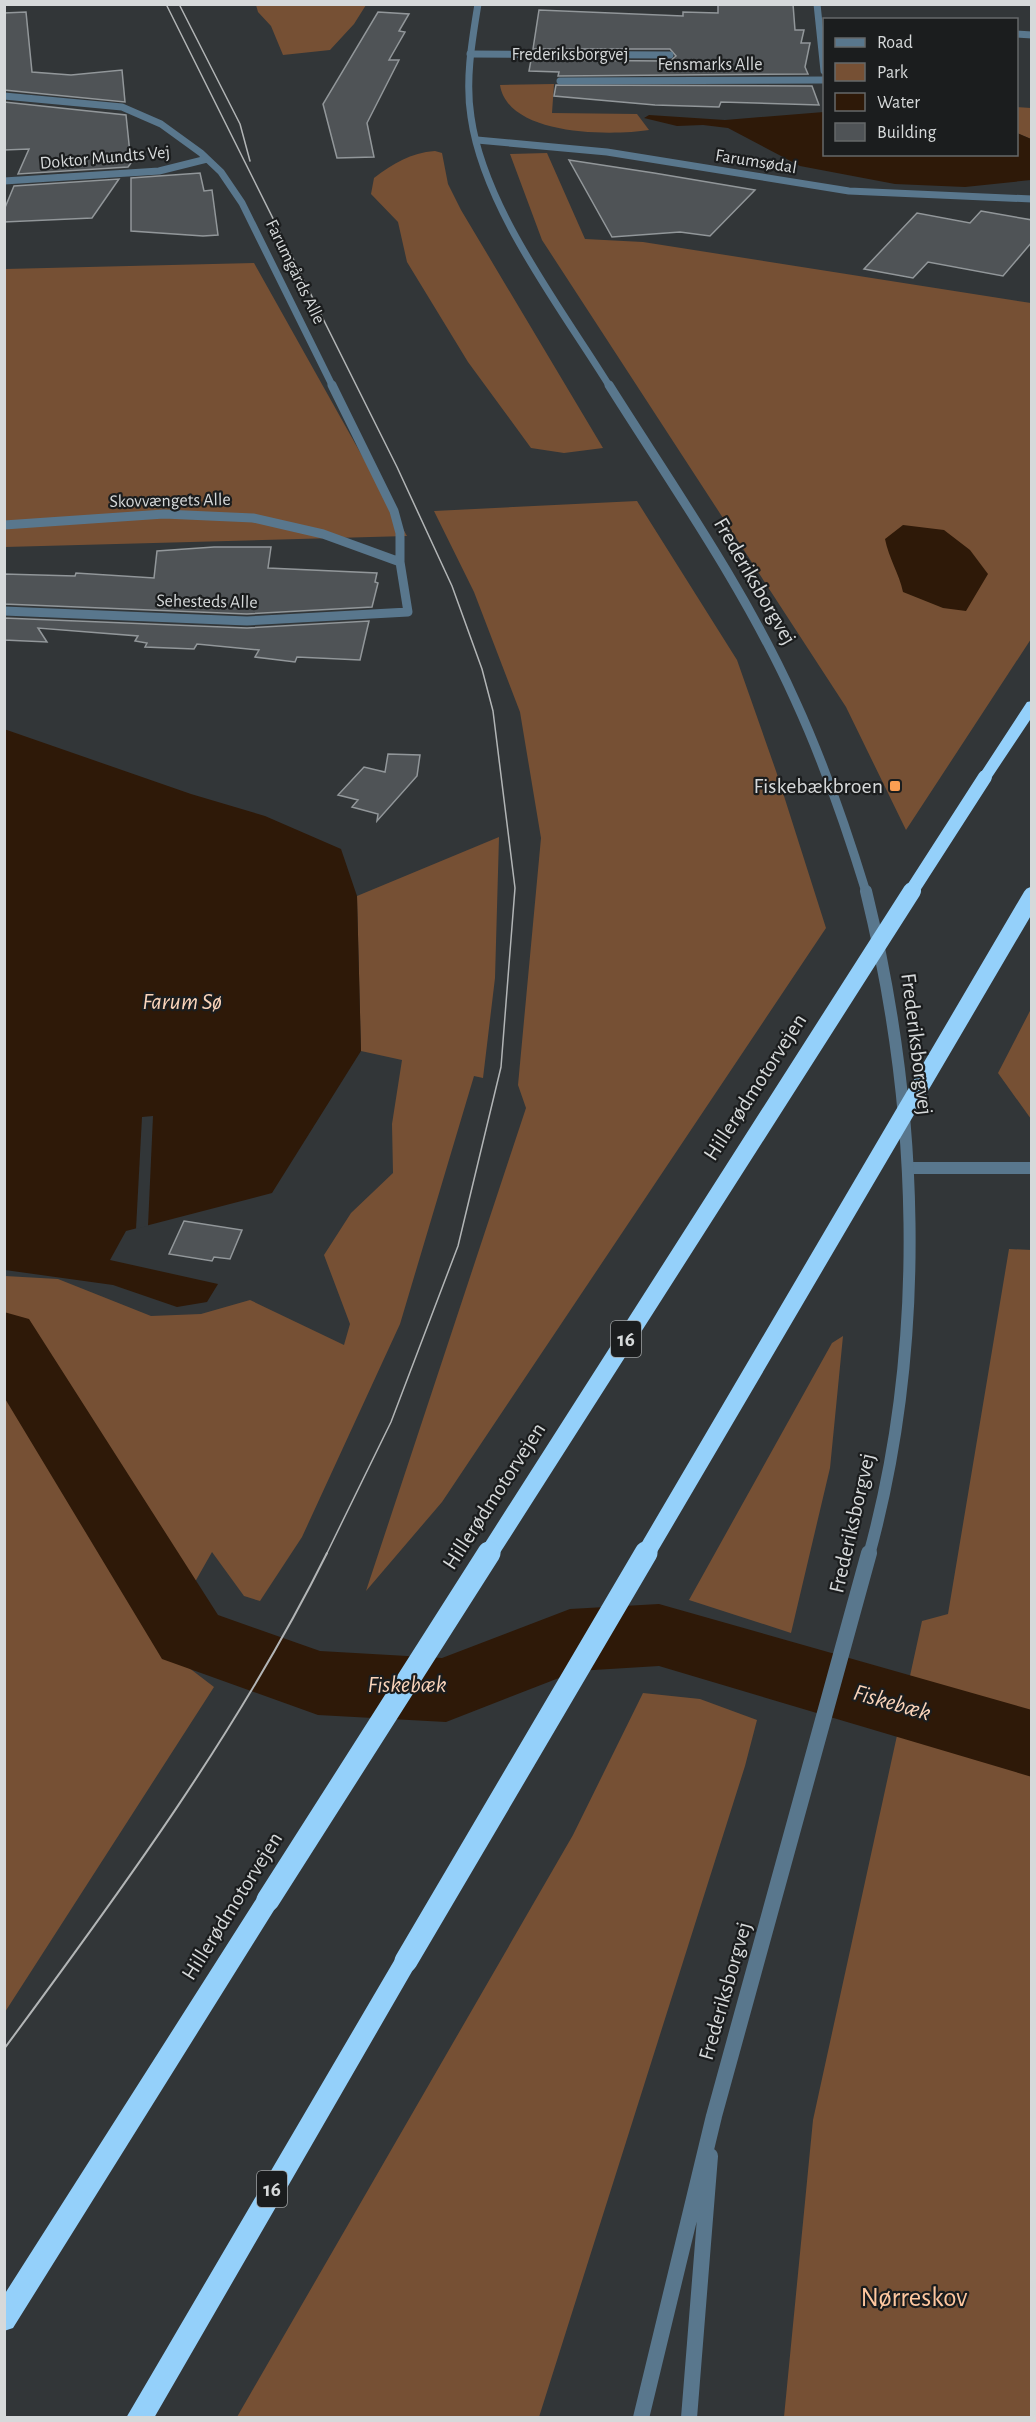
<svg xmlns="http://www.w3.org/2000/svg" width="1036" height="2422" font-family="'Alegreya Sans',sans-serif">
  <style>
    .green { fill: #765034 }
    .water { fill: #2e1908 }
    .pier { fill: #323638 }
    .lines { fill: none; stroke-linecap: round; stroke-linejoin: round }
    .river { fill: #2e1908; fill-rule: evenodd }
    .building { fill: #4f5356; stroke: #92979a; stroke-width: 1.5 }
    .minor-far2 { stroke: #59778d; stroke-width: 7 }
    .minor-far1 { stroke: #59778d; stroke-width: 9 }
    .minor { stroke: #59778d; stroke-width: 12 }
    .tertiary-far3 { stroke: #59778d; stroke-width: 7 }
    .tertiary-far2 { stroke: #59778d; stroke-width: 9 }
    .tertiary-far1 { stroke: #59778d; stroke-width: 12 }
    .tertiary { stroke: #59778d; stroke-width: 16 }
    .motorway { fill: #94d0fa; fill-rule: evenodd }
    .tram-far1 { stroke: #b2b5b6; stroke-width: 1.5 }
    .tram { stroke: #b2b5b6; stroke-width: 2 }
    .motorway-bridge-far2 { stroke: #94d0fa; stroke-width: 14 }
    .motorway-bridge-far1 { stroke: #94d0fa; stroke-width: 18 }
    .motorway-bridge { stroke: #94d0fa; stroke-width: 23 }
    .poi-dot { fill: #fc9e52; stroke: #1b1d1e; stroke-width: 2 }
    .labels { text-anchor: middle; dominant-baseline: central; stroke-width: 4.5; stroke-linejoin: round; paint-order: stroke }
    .far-street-label { font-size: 18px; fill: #d6d9da; stroke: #1b1d1e }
    .shield { fill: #1b1d1e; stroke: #9ea1a2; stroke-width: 1.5 }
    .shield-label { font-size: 21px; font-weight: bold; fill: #d6d9da }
    .street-label { font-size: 22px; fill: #d6d9da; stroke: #1b1d1e }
    .poi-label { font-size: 22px; fill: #d6d9da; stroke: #1b1d1e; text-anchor: end }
    .water-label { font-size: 24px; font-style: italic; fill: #fad4ba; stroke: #1b1d1e }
    .near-park-label { font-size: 27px; fill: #fec79f; stroke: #1b1d1e }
  </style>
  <rect width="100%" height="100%" fill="#323638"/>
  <path class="green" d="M 256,5 L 256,4 L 366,5 L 354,24 L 330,50 L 283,55 L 271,26 L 258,12 Z
    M 554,84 L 552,113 L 637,114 L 649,130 C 610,136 508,136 500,85 Z
    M 1016,107 L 1031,108 L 1031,139 L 1017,133 Z
    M 435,151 L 442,153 L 448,184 L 461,210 L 603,448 L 564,453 L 531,448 L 468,362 L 407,262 L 398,222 L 371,194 L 374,178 C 394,163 410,153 435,151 Z
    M 547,153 L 585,239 L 643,242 L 1031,303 L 1031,639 L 906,830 L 846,707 L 542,240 L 510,154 Z
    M 254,263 L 407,536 L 5,547 L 5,269 Z
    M 637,501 L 737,660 L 776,771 L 826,928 L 442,1502 L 366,1591 L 526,1108 L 518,1085 L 541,838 L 520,712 L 474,592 L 434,511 Z
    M 499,837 L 495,978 L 483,1078 L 474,1076 L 400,1324 L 302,1537 L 260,1601 L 244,1596 L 212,1552 L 191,1589 L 156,1620 L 180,1661 L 214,1687 L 5,2012 L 5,1276 L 58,1279 L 151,1316 L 201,1314 L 250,1300 L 344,1345 L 350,1324 L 324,1255 L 351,1213 L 393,1173 L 392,1124 L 402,1060 L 361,1051 L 357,896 Z
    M 1031,1009 L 1032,1119 L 1031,1119 L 998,1073 Z
    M 1009,1249 L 1032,1250 L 1031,2417 L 784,2417 L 813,2120 L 922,1621 L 948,1614 Z
    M 843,1336 L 830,1468 L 791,1633 L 689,1600 L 832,1343 Z
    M 643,1693 L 700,1699 L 757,1720 L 745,1766 L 539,2417 L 237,2417 L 573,1835 Z"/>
  <path class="water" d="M 824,112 L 824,154 L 1016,154 L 1017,133 L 1031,139 L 1031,180 L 965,187 L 895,184 L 800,166 L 728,128 L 703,125 L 677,126 L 644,118 L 649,115 L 725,120 Z
    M 903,525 L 944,530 L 970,550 L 988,574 L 966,611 L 943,608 L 903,592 C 899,573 889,559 885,539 Z
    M 4,729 L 191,794 L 265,816 L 341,849 L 357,896 L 361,1051 L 272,1193 L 126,1231 L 110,1260 L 218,1284 L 207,1302 L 177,1307 L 113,1285 L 5,1270 Z"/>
  <path class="pier" d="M 153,1116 L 148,1226 L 136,1229 L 142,1117 Z"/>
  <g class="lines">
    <path class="river" d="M 4,1312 L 29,1319 L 218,1615 L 320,1651 L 442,1658 L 570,1609 L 659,1604 L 1032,1710 L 1032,1777 L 659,1666 L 577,1671 L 446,1722 L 318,1715 L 162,1659 L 4,1397 Z"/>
  </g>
  <path class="building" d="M 718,4 L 793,4 L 795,30 L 804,30 L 801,43 L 810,43 L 805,67 L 808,74 L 558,76 L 559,72 L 529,71 L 531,60 L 670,61 L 676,56 L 670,49 L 533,49 L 539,10 L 683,16 L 683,12 L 718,13 Z
    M 26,12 L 32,72 L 71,75 L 122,70 L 125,102 L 4,90 L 4,13 Z
    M 378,12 L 409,14 L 399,31 L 405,32 L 389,60 L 399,60 L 367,123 L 374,157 L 337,158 L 323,104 Z
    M 556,85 L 812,86 L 819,105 L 721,102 L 719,107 L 655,105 L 554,96 Z
    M 4,102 L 126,115 L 131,163 L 128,167 L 18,174 L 29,149 L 4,150 Z
    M 569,160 L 654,173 L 755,190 L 710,236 L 680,232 L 612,237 Z
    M 200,173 L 204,191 L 212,190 L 218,235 L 203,236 L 131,231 L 131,178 Z
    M 119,179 L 92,218 L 4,222 L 4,210 L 14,186 Z
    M 981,211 L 1032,220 L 1032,242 L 1003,276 L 928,262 L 913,278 L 864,269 L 917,213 L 970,223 Z
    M 214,547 L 271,547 L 268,568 L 377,573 L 375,582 L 378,583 L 372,607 L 247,614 L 4,604 L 4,574 L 75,576 L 76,573 L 154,578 L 157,551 Z
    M 4,618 L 247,628 L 369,621 L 360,660 L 297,657 L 295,662 L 255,657 L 259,650 L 197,644 L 194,649 L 145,647 L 147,643 L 135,641 L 138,636 L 38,628 L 47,642 L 4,640 Z
    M 388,754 L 420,755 L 417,776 L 377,821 L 378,814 L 352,807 L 358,800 L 338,795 L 364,767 L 385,772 Z
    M 184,1221 L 242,1230 L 230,1259 L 214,1257 L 212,1261 L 169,1254 Z"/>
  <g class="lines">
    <path class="minor-far2" d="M 817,4 L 824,71
      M 1016,34 L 1032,35
      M 470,54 L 670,55
      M 560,81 L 824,80
      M 4,96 L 122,107 L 161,124 L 201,153 L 221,172 L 242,203 L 333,387
      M 477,140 L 607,152 L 849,191 L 1032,199
      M 4,181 L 159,171 L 207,159"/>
    <path class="minor-far1" d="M 4,525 L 164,514 L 253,518 L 323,534 L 400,562
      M 4,611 L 247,621 L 408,612 L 400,562 L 400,533 L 394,511 L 332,385"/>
    <path class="minor" d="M 910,1168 L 1032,1168"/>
    <path class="tertiary-far3" d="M 478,4 C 472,41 465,80 471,117 C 484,209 562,309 610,387"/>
    <path class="tertiary-far2" d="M 609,385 C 674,488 745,589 795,700 C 824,763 846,827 866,892"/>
    <path class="tertiary-far1" d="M 866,891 C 919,1106 928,1340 869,1555"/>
    <path class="tertiary" d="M 641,2418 L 714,2116 L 869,1553
      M 689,2418 L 710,2156"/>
    <path class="motorway" d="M 1032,701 L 1032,717 L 992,777 L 985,781 L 980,780 L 978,777 L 1027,702 Z
      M 268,1890 L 276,1893 L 280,1900 L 276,1907 L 13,2328 L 4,2331 L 4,2295 L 260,1893 Z
      M 406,1951 L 414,1954 L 418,1961 L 414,1968 L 154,2418 L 126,2418 L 398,1954 Z"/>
    <path class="tram-far1" d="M 166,4 L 397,467 L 452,586 L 482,669 L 493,711 L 515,888 L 501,1067 L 458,1246 L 391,1422 L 326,1555
      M 179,4 L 240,124 L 250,161"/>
    <path class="tram" d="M 4,2049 C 121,1891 239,1730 327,1553"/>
    <path class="motorway-bridge-far2" d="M 911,892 L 985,777"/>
    <path class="motorway-bridge-far1" d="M 488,1555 L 912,891
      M 645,1555 L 1032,896"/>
    <path class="motorway-bridge" d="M 268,1900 L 489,1553
      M 406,1961 L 646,1553"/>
  </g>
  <rect class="poi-dot" x="889" y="780" width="12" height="12" rx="3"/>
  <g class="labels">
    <g class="far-street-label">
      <text x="570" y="55">Frederiksborgvej</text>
      <text x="710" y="65">Fensmarks Alle</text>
      <text transform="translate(105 158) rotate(-5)">Doktor Mundts Vej</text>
      <text transform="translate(756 162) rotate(9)">Farumsødal</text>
      <text transform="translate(295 272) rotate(64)">Farumgårds Alle</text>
      <text transform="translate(170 501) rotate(-1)">Skovvængets Alle</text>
      <text transform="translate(207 602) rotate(1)">Sehesteds Alle</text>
    </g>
    <g class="shield">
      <rect x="611" y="1321" width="30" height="36" rx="4.5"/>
      <rect x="257" y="2171" width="30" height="36" rx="4.5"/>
    </g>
    <g class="shield-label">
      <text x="626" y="1339">16</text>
      <text x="272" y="2189">16</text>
    </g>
    <g class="street-label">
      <text transform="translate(755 581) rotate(60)">Frederiksborgvej</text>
      <text transform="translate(917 1044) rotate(83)">Frederiksborgvej</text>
      <text transform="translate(755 1087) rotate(-57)">Hillerødmotorvejen</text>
      <text transform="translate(494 1496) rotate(-57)">Hillerødmotorvejen</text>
      <text transform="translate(852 1523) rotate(-77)">Frederiksborgvej</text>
      <text transform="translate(232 1906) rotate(-58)">Hillerødmotorvejen</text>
      <text transform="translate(725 1991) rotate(-74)">Frederiksborgvej</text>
    </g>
    <g class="poi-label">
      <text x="883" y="786">Fiskebækbroen</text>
    </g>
    <g class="water-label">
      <text x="182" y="1002">Farum Sø</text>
      <text x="407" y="1685">Fiskebæk</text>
      <text transform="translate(892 1703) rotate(16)">Fiskebæk</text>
    </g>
    <g class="near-park-label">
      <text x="914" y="2297">Nørreskov</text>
    </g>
  </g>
  <rect width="1036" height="2422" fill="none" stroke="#d6d9da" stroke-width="12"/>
  <rect x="823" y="18" width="195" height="138" fill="#1b1d1e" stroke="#666869" stroke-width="1.5"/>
  <rect x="835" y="38" width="30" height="9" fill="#59778d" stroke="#666869" stroke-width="1.5"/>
  <text x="877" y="48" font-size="18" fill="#d6d9da">Road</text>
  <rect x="835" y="63" width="30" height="18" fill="#765034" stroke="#666869" stroke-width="1.5"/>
  <text x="877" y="78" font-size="18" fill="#d6d9da">Park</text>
  <rect x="835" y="93" width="30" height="18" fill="#2e1908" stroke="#666869" stroke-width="1.5"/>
  <text x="877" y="108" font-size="18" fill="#d6d9da">Water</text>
  <rect x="835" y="123" width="30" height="18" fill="#4f5356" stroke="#666869" stroke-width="1.5"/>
  <text x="877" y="138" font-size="18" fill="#d6d9da">Building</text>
</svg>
